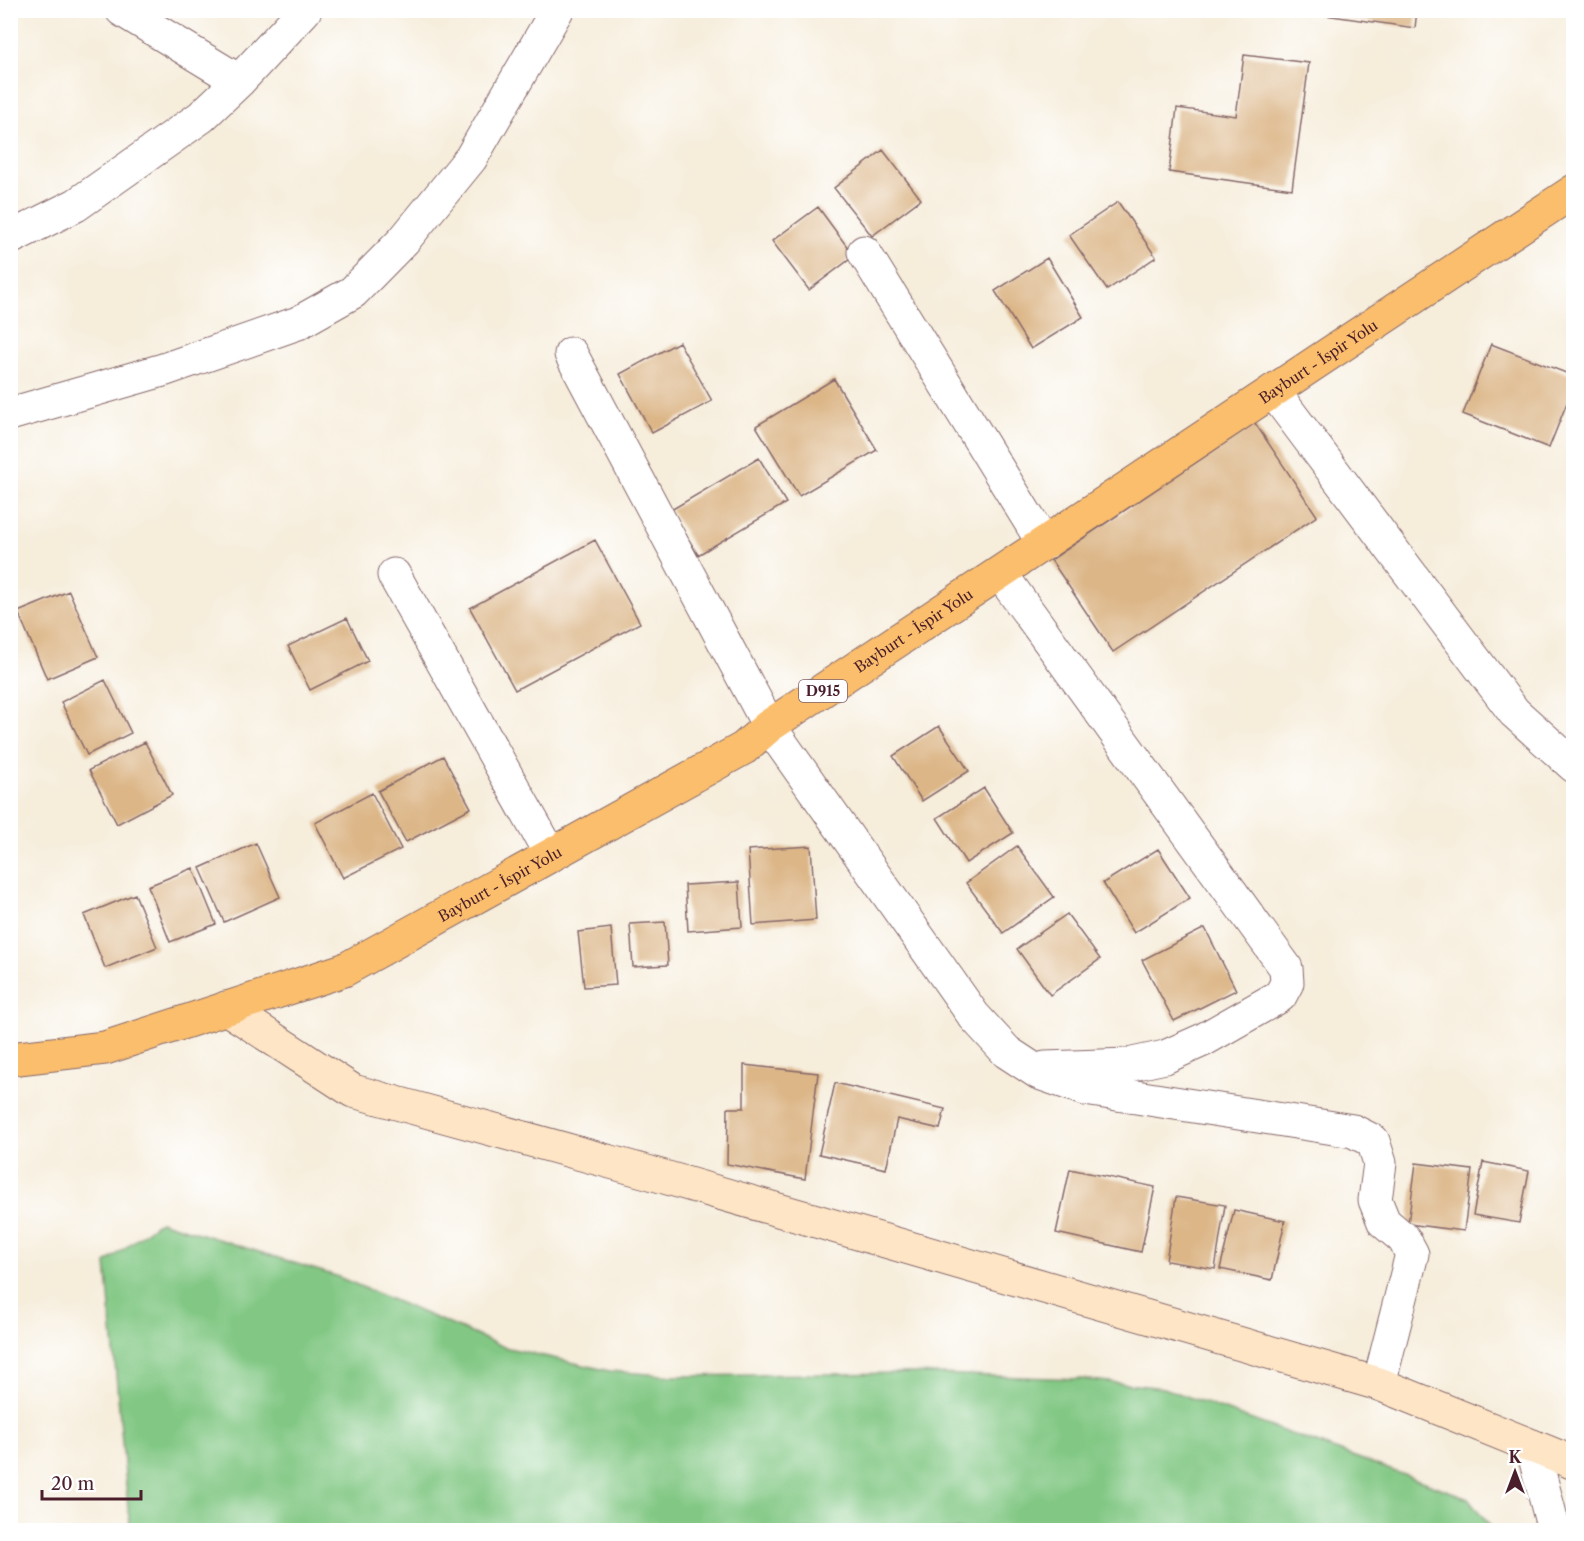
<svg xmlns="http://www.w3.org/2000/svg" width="1584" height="1541" font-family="'Libre Caslon Text',serif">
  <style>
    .green { fill: #82c884; stroke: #667458; stroke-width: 1.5 }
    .building { fill: #dcb687 }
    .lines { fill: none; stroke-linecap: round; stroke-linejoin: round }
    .street-casing { stroke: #866769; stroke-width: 35 }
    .secondary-casing { stroke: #866769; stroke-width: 35 }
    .primary-casing { stroke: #866769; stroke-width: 35 }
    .street { stroke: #fff; stroke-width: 33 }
    .secondary { stroke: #fde5c5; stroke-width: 33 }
    .primary { stroke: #fabe6d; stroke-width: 33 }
    .labels { text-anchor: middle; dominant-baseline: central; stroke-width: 6; stroke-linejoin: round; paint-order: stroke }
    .shield { fill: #fff; stroke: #80626b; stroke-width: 1.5 }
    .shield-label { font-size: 14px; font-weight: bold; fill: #4a1f2b }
    .street-label { font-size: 15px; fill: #4a1f2b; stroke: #fff }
  </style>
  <rect width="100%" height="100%" fill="#fff"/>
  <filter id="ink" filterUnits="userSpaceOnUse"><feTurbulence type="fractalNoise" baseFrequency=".0167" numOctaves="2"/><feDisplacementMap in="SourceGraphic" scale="12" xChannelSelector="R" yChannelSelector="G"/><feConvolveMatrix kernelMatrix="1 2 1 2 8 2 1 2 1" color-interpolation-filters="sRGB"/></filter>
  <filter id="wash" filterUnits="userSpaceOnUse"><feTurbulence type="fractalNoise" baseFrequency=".008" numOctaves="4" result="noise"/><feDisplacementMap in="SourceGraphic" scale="24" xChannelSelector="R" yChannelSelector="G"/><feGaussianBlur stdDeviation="1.35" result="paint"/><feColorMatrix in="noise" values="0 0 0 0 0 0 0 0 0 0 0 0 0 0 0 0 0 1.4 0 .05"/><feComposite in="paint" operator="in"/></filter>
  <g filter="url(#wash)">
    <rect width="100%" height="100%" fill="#f6eddb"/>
    <path class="green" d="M 160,1221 L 336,1276 L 504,1347 L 610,1371 L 674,1376 L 909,1373 L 1081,1379 L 1164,1388 L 1468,1498 L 1493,1530 L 130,1530 L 106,1263 Z"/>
    <g id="blocks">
      <path class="building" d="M 1290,10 L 1417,10 L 1415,28 Z
        M 1244,55 L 1309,63 L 1292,189 L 1169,172 L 1177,108 L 1236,116 Z
        M 883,150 L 921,199 L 872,236 L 834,188 Z
        M 1118,202 L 1156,257 L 1107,290 L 1069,235 Z
        M 818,207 L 854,256 L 809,290 L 772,241 Z
        M 1047,258 L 1083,317 L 1031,349 L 995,291 Z
        M 679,342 L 712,401 L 652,433 L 620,374 Z
        M 1491,344 L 1574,376 L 1574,385 L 1549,448 L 1463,414 Z
        M 834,379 L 877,450 L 799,496 L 756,426 Z
        M 1255,423 L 1317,516 L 1113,652 L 1051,560 Z
        M 759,458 L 786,503 L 698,555 L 671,510 Z
        M 595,540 L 640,623 L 515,690 L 470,608 Z
        M 69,591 L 98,657 L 47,679 L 18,612 Z
        M 347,618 L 368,661 L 310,690 L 288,646 Z
        M 105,680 L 131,733 L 87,755 L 61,702 Z
        M 939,726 L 969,771 L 922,801 L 893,756 Z
        M 145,742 L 172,795 L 117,824 L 89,770 Z
        M 443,756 L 471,808 L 406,842 L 378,791 Z
        M 984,788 L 1013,833 L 966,863 L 937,818 Z
        M 372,793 L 401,849 L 343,878 L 315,823 Z
        M 256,843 L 280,897 L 224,922 L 200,868 Z
        M 811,846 L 816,920 L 753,925 L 748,850 Z
        M 1017,846 L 1054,897 L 1003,933 L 966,883 Z
        M 1158,849 L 1190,898 L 1134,933 L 1103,883 Z
        M 193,868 L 216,924 L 170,942 L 148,886 Z
        M 739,882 L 742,927 L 688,931 L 685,885 Z
        M 135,894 L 157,947 L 105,968 L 84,915 Z
        M 1067,914 L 1100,959 L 1050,995 L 1017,949 Z
        M 665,922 L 668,965 L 633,967 L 630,924 Z
        M 611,928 L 616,985 L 584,987 L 578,932 Z
        M 1205,928 L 1236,990 L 1174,1021 L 1142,960 Z
        M 744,1065 L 818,1073 L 805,1179 L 727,1164 L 728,1108 L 744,1108 Z
        M 835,1083 L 945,1109 L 940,1129 L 897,1119 L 886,1169 L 819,1154 Z
        M 1483,1162 L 1529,1171 L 1519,1223 L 1473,1215 Z
        M 1416,1163 L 1472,1170 L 1464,1231 L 1408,1224 Z
        M 1070,1169 L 1155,1187 L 1141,1252 L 1056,1233 Z
        M 1176,1197 L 1225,1205 L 1215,1269 L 1166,1261 Z
        M 1234,1210 L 1285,1221 L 1272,1280 L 1220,1269 Z"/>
    </g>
  </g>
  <g filter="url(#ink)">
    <use href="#blocks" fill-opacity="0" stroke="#866769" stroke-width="1.5"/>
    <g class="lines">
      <defs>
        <path id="street" d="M 122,10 L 239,81
          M 10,238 L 76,205 L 201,117 L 239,81 L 305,10
          M 864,252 L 1044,544
          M 571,354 L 769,726 L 974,1016 L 1007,1052 L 1039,1073 L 1085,1089 L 1353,1131 L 1373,1141 L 1380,1163 L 1375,1200 L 1384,1222 L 1404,1239 L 1412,1254 L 1379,1384
          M 1273,391 L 1514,712 L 1574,766
          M 10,414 L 163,370 L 298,323 L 353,292 L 404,240 L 471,158 L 557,10
          M 1000,573 L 1286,968 L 1287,983 L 1280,996 L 1203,1040 L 1165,1057 L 1128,1065 L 1045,1068
          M 394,575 L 551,855
          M 1532,1446 L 1554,1530"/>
        <path id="secondary" d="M 226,1008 L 353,1091 L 647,1172 L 1379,1384 L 1574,1463"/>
        <g id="primary">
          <path id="s1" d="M 10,1059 L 105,1048 L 344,970 L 744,748 L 769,726 L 1574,191"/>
        </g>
      </defs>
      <use href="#street" class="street-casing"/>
      <use href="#secondary" class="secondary-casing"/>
      <use href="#primary" class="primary-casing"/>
      <use href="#street" class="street"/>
      <use href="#secondary" class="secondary"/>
      <use href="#primary" class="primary"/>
    </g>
  </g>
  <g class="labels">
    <rect class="shield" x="799" y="680" width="48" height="22" rx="4.5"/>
    <g class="shield-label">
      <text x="823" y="691">D915</text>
    </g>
    <g class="street-label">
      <text stroke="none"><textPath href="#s1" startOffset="1497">Bayburt - İspir Yolu</textPath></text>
      <text stroke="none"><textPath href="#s1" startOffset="1011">Bayburt - İspir Yolu</textPath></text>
      <text stroke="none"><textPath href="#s1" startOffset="525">Bayburt - İspir Yolu</textPath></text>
    </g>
  </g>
  <rect width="1584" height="1541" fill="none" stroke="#fff" stroke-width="36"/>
  <g transform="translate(1515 1472)" stroke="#ffffff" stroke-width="4.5" paint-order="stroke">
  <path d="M0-4.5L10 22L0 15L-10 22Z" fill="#4a1f2b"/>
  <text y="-9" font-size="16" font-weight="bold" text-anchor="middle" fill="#4a1f2b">K</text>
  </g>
  <path d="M42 1490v9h99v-9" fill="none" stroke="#4a1f2b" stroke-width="3"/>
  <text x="51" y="1490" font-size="18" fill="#4a1f2b" stroke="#ffffff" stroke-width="4.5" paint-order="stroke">20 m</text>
</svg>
